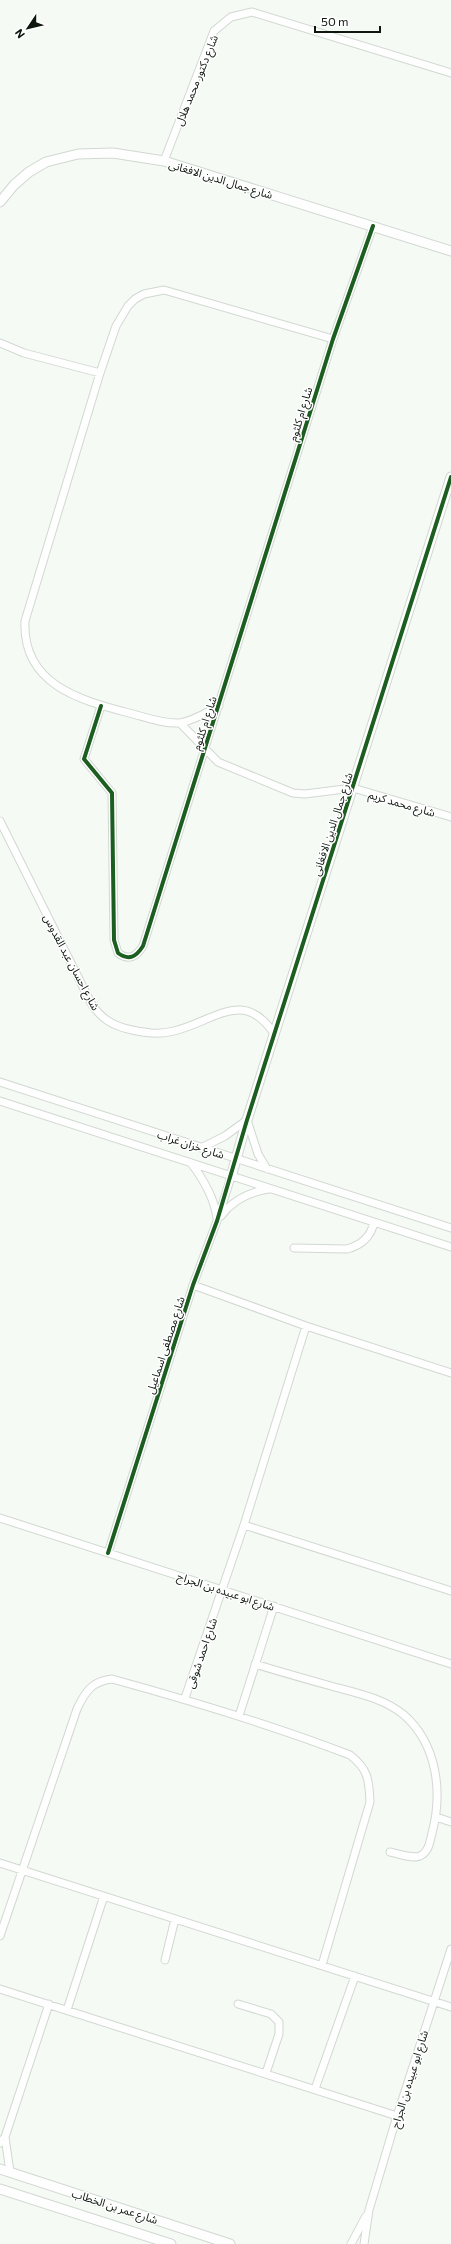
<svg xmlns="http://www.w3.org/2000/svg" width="451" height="2244" font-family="Commissioner,'Noto Sans Arabic',sans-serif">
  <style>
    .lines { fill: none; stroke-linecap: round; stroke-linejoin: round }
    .minor-casing { stroke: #d1d8d1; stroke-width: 9 }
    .tertiary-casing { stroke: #d1d8d1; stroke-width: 11 }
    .minor { stroke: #fefefe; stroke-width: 7 }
    .tertiary { stroke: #fefefe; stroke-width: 9 }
    .cycleway-casing { stroke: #fff; stroke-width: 6 }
    .cycleway { stroke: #1b5e20; stroke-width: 4 }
    .labels { text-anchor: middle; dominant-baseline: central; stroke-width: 3; stroke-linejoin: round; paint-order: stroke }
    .street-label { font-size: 11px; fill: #0d170e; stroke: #fff }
  </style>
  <rect width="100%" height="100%" fill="#f5faf5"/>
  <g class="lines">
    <defs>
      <path id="minor" d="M 164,161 L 214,31 L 231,17 L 252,12 L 451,73
        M 0,343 L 24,353 L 100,373
        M 101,706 L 84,759 L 112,793 L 114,940 L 118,953 C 129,961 136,957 143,946 L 333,339 L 373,226
        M 219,706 C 207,712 193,721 180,723 C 163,724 145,717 129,713 C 79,700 22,684 25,621 L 100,373 L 116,326 L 128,306 L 135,299 L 144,294 L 164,290 L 333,339
        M 180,723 L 218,762 L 293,793 L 305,794 L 353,788 L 451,817
        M 0,821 L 91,1003 C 101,1019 113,1026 132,1030 C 147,1033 159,1035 174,1031 C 215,1021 244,987 275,1035
        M 0,1082 L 451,1228
        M 0,1101 L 451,1247
        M 201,1148 L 225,1136 L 247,1120 L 258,1154 L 267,1169
        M 191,1163 C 204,1180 214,1197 217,1218
        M 221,1216 C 233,1200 249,1192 269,1189
        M 294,1248 L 347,1249 C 362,1245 371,1237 374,1222
        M 193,1285 L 306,1326 L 451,1373
        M 0,1518 L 451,1664
        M 244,1525 L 451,1591
        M 108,1553 L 193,1285 L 217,1221 L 231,1177
        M 255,1664 C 281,1672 306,1679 331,1686 C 356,1693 384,1698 404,1715 C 437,1744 443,1792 432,1833 C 430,1841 429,1852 420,1856 C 412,1859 399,1854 390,1852
        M 185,1698 L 244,1525 L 306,1326
        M 239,1716 L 274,1606
        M 436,1817 L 451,1822
        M 0,1863 L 451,2007
        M 0,1936 L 77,1709 C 85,1692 92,1681 112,1679 C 192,1701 272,1725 350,1755 C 368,1769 369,1779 370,1802 L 322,1965
        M 165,1960 L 175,1919
        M 0,1989 L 397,2116
        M 238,2004 L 271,2014 L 279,2022 L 279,2034 L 266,2073
        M 67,2010 L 104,1896
        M 315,2089 L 355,1976
        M 5,2137 L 10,2172
        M 0,2143 L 5,2137 L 49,2004
        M 351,2244 L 366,2216
        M 364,2244 L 369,2210 L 397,2116 L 451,1949"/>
      <path id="tertiary" d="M 0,202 L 14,185 L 29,172 L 46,162 L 78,154 L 113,153 L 164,161 L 451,251
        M 231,1177 L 247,1120 L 451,477
        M 0,2169 L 230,2244
        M 0,2189 L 171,2244"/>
    </defs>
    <use href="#minor" class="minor-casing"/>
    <use href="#tertiary" class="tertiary-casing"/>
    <use href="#minor" class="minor"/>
    <use href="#tertiary" class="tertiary"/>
    <defs>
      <path id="cycleway" d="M 101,706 L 84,759 L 112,793 L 114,940 L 118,953 C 129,961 136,957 143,946 L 333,339 L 373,226
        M 108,1553 L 193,1285 L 217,1221 L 247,1120 L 451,477"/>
    </defs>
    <use href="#cycleway" class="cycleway-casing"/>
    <use href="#cycleway" class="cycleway"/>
  </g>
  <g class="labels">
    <g class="street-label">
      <text transform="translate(196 80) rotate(-68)">شارع دكتور محمد هلال</text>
      <text transform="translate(221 179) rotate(17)">شارع جمال الدين الافغانى</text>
      <text transform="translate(300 414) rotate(-73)">شارع ام كلثوم</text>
      <text transform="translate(204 723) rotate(-72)">شارع ام كلثوم</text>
      <text transform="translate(402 803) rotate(16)">شارع محمد كريم</text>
      <text transform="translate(332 824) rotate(-72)">شارع جمال الدين الافغانى</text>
      <text transform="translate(72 962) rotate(62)">شارع احسان عبد القدوس</text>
      <text transform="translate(191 1144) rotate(18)">شارع خزان غراب</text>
      <text transform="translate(165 1345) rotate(-72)">شارع مصطفى اسماعيل</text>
      <text transform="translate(226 1591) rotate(18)">شارع ابو عبيده بن الجراح</text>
      <text transform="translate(201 1653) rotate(-71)">شارع احمد شوقى</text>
      <text transform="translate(409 2079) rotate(-73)">شارع ابو عبيده بن الجراح</text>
      <text transform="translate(115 2206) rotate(18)">شارع عمر بن الخطاب</text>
    </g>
  </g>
  <g transform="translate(28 28) rotate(235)" stroke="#ffffff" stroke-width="3" paint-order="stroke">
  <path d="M0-3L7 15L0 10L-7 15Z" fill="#0d170e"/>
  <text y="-6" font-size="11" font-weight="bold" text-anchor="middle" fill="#0d170e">N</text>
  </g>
  <path d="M315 26v6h65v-6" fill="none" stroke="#0d170e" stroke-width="2"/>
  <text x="321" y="26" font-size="12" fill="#0d170e" stroke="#ffffff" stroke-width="3" paint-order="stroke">50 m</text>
</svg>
